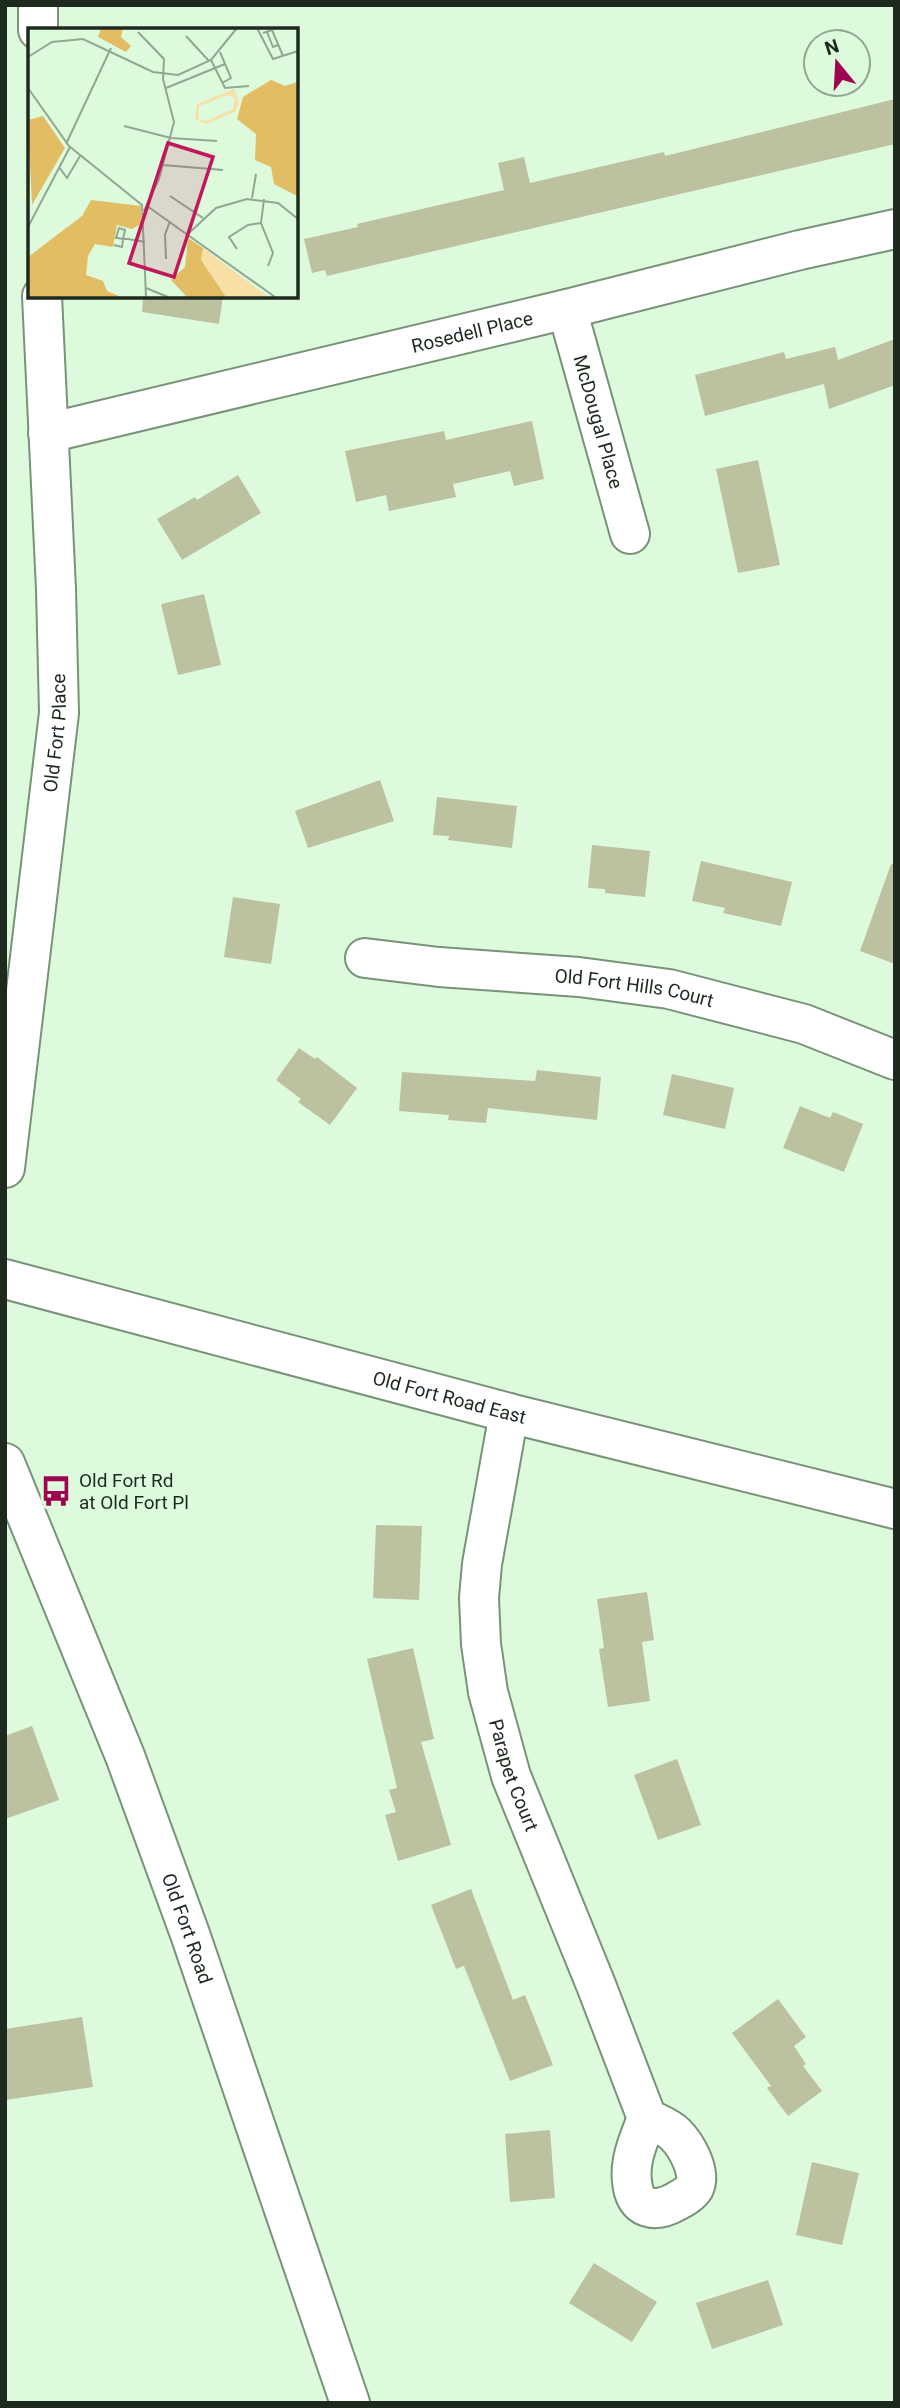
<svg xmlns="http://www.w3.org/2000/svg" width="900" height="2408" font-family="Roboto,sans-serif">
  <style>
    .building { fill: #bcc29f }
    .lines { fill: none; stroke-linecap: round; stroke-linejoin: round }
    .minor-casing { stroke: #799379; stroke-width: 42 }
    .major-casing { stroke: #799379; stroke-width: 42 }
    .minor { stroke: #fff; stroke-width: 38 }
    .major { stroke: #fff; stroke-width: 38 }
    .labels { text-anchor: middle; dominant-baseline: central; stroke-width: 5; stroke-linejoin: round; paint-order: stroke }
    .street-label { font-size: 19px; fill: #1f2a1f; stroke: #ddfadd }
    .poi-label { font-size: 19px; fill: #1f2a1f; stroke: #ddfadd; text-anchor: start }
    .inset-road { fill: none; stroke: #91a791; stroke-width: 2 }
    .view { fill: #c2185b; fill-opacity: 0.15; stroke: #c2185b; stroke-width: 3.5 }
    .inset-edge { fill: none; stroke: #1f2a1f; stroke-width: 3.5 }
  </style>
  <rect width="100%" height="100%" fill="#ddfadd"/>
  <path class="building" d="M 895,99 L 895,144 L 327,276 L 325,270 L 312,273 L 304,239 L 358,227 L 357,224 L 504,190 L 498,163 L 524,157 L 530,183 L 664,152 L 665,156 Z
    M 143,296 L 223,296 L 219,324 L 142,312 Z
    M 895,339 L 895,385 L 829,409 L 824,384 L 705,416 L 695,375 L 784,352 L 786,359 L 835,347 L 838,360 Z
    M 532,421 L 544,479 L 514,486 L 510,471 L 453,484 L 456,497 L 389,511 L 386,495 L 356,502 L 345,451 L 444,431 L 446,440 Z
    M 758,460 L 780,565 L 738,573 L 716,469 Z
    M 238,475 L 261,513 L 182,560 L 157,519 L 195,497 L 197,500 Z
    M 204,594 L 221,665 L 178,675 L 161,604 Z
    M 380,780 L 394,821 L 308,848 L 295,811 Z
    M 437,797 L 517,806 L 512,848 L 448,840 L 449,836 L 433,835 Z
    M 592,845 L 650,851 L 645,897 L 605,893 L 605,889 L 588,888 Z
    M 701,861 L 792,882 L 781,926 L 723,913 L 725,908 L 692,901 Z
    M 891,864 L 895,865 L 895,964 L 860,951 Z
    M 233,897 L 280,904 L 271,964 L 224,957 Z
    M 299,1048 L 315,1059 L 317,1057 L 357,1088 L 330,1125 L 298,1102 L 301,1099 L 276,1080 Z
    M 537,1070 L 601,1077 L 597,1120 L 488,1108 L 486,1123 L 448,1120 L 449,1115 L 399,1111 L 402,1072 L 535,1081 Z
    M 672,1074 L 734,1088 L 725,1129 L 663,1115 Z
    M 800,1106 L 830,1118 L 833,1112 L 863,1124 L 844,1172 L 783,1148 Z
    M 376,1525 L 422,1526 L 419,1600 L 373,1598 Z
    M 647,1592 L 654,1640 L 642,1642 L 650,1701 L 608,1707 L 599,1649 L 604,1648 L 597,1599 Z
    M 413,1648 L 434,1739 L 421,1742 L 451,1845 L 398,1861 L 385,1815 L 396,1812 L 389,1790 L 397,1788 L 367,1659 Z
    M 32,1726 L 59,1800 L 5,1819 L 5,1736 Z
    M 677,1759 L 701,1825 L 658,1840 L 634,1775 Z
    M 471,1889 L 513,2000 L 525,1995 L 553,2065 L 510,2081 L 464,1966 L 456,1969 L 431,1905 Z
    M 778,1999 L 806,2037 L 794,2046 L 806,2064 L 803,2066 L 822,2091 L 788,2116 L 767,2088 L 771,2086 L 732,2033 Z
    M 82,2017 L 93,2087 L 5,2100 L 5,2029 Z
    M 550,2130 L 555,2198 L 510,2202 L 505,2134 Z
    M 812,2162 L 859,2173 L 842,2245 L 796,2235 Z
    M 594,2263 L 657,2302 L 632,2342 L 569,2303 Z
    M 768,2280 L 783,2325 L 712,2349 L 696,2303 Z"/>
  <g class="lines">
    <defs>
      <g id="minor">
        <path d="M 38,5 L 38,30"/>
        <path id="s1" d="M 567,309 L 630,534"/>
        <path id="s2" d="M 48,433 L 567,309 L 800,250 L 895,229"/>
        <path id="s3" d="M 365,958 L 439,967 L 579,977 L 669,989 L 804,1024 L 895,1060"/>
        <path id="s4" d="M 5,1168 L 59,713 L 56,589 L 42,296"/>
        <path id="s5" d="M 5,1279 L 509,1413 L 895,1509"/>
        <path id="s6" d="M 509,1413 L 482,1564 L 479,1598 L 481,1644 L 488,1692 L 511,1776 L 596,1985 L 647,2118"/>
        <path d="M 647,2118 C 656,2123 668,2127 675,2134 C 686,2145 702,2172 694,2188 C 691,2193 683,2198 677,2201 C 655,2214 634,2210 632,2181 C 629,2160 640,2137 647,2118 Z"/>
      </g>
      <g id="major">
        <path id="s7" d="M 5,1463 L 125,1756 L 190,1934 L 350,2403"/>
      </g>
    </defs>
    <use href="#minor" class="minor-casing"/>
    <use href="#major" class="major-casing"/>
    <use href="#minor" class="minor"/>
    <use href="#major" class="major"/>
  </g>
  <defs>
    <symbol id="bus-bare" viewBox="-9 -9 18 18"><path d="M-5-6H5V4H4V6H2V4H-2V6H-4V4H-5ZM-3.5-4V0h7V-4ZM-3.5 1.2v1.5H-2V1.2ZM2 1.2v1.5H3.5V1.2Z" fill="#9d054e" stroke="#ddfadd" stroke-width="2.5" paint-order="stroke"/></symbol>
  </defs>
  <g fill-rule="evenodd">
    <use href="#bus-bare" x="34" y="1469" width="44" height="44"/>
  </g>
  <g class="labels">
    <g class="street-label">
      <text stroke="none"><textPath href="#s2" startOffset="436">Rosedell Place</textPath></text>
      <text stroke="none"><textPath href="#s1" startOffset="117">McDougal Place</textPath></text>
      <text stroke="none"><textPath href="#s4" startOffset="438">Old Fort Place</textPath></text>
      <text stroke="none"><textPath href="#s3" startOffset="271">Old Fort Hills Court</textPath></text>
      <text stroke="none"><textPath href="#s5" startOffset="460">Old Fort Road East</textPath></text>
      <text stroke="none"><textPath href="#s6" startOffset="369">Parapet Court</textPath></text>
      <text stroke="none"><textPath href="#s7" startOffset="500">Old Fort Road</textPath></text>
    </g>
    <g class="poi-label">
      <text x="79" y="1480">Old Fort Rd<tspan x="79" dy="22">at Old Fort Pl</tspan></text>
    </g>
  </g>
  <g transform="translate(28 28)">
    <rect width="270" height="270" fill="#ddfadd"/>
    <path d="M 206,61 L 211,75 L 207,84 L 178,96 L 167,91 L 169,76 ZM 199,67 L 207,70 L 205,81 L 179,93 L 170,91 L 171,78 ZM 175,220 L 239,268 L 238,269 L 198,269 L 173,232 Z" fill="#f7dfa6" fill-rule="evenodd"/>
    <path d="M 73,0 L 95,0 L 93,9 L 103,18 L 98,24 L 70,9 ZM 243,52 L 257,58 L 269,54 L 269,168 L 246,156 L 243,139 L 227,132 L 228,106 L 209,91 L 215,69 ZM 15,88 L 37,120 L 4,177 L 0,92 ZM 63,172 L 113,178 L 113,196 L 104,201 L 89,197 L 85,219 L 67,216 L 60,228 L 58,247 L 75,253 L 79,263 L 93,269 L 0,269 L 0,229 L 54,188 ZM 160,210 L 175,220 L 173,232 L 198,269 L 159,269 L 143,252 L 157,239 Z" fill="#e2bd63"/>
    <path class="inset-road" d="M 229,0 L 245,31 L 270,23M 110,4 L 136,31 L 135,51 L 146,94 L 131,151 L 116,183M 239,4 L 245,19 L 250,17M 235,5 L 244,2 L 255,28M 158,8 L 181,33M 192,24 L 203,50 L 194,55M 0,29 L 24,14 L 55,11 L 125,44 L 150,47 L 183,32 L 209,0M 183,32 L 197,60 L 221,58M 0,60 L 41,118 L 114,177 L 118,269M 138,60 L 197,36M 96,98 L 143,110 L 189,113M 39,114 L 83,20M 135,137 L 195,142M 31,139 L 39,150 L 52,128M 142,168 L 175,190M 224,170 L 228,146M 236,171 L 233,195 L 245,225 L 240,238M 119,178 L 247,269M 0,199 L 42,119M 161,205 L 188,180 L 219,171 L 250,175 L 270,191M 86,217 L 94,219 L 95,211 L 97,202 L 91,200 L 88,210 L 90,210 L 95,211 L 100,211 L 117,214M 209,221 L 201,209 L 220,197 L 233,195M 138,231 L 137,207 L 142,193M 118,260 L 140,269"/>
    <path class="view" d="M 140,115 L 185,129 L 146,249 L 101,235 Z"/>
    <rect width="270" height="270" class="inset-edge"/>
  </g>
  <rect width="900" height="2408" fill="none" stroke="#1f2a1f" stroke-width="14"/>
  <g transform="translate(837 63) rotate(342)"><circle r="33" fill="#ddfadd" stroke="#91a791" stroke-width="2"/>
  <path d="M0-5L12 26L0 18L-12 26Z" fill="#9d054e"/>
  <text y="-10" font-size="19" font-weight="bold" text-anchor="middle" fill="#1f2a1f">N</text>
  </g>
</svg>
